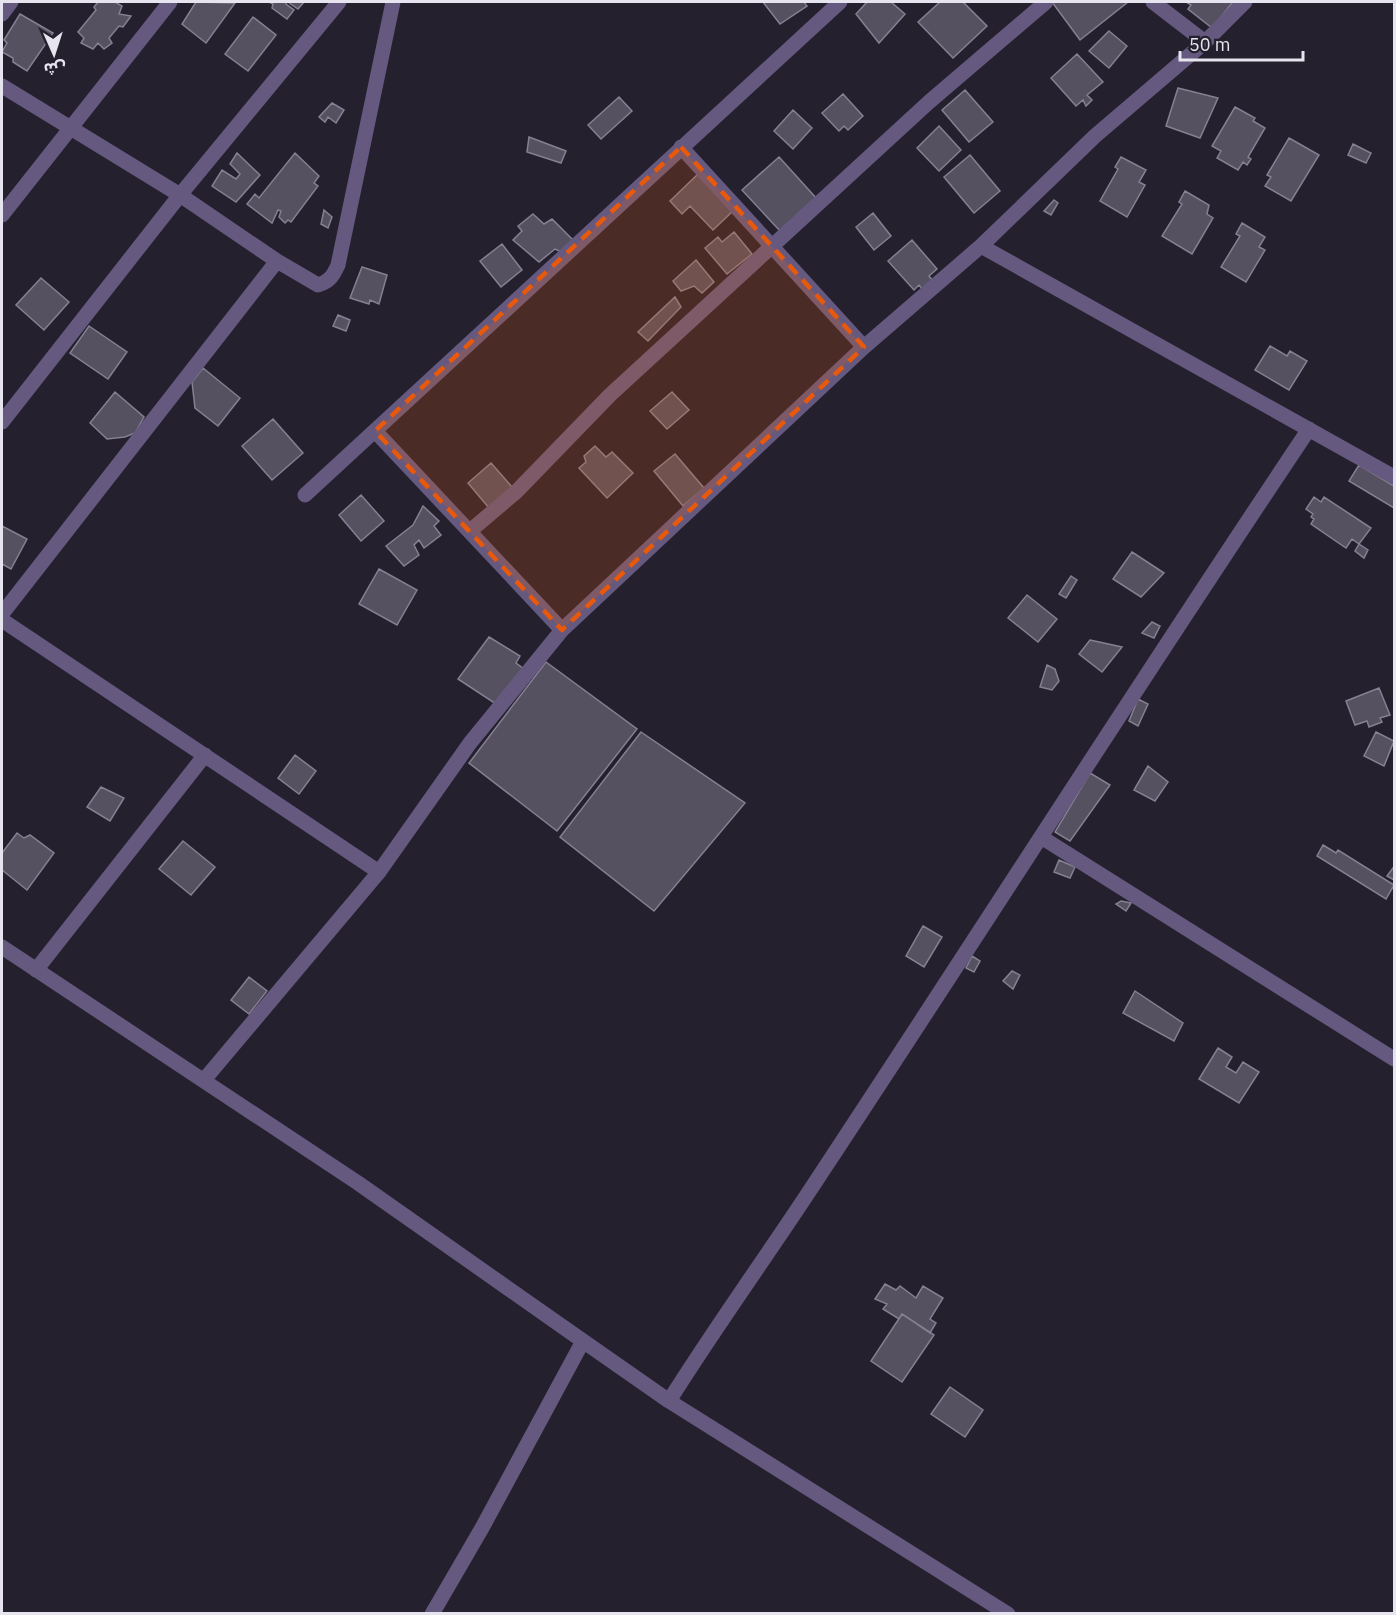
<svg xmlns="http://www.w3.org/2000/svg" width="1396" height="1615" font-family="'IBM Plex Sans','Noto Sans Arabic',sans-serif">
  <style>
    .building { fill: #565161; stroke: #858092; stroke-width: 1.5 }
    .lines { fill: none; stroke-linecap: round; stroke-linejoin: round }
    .minor { stroke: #65597f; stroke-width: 15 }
    .marked { fill: #e8590c; fill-opacity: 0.2; stroke: #e8590c; stroke-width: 4.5; stroke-dasharray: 12 8; stroke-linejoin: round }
  </style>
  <rect width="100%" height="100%" fill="#24202e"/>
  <path class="building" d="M 98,2 L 115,2 L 122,6 L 119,14 L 131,16 L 123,27 L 119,26 L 109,38 L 112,43 L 104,49 L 98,43 L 93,49 L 81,43 L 84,38 L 78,32 L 96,10 L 94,7 Z
    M 196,2 L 235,3 L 206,43 L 182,24 Z
    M 269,2 L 287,2 L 286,4 L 294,10 L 287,19 L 272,8 L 273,4 Z
    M 288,2 L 304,2 L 298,9 Z
    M 763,2 L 804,2 L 807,6 L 780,24 Z
    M 867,2 L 891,2 L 905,14 L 879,43 L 856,14 Z
    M 940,2 L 963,2 L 987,26 L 953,58 L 918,22 Z
    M 1052,2 L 1128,2 L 1080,40 Z
    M 1186,2 L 1233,2 L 1212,28 L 1188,9 L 1191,5 Z
    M 20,14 L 53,33 L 27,71 L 13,62 L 13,58 L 2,52 L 7,43 L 4,40 Z
    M 253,17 L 276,35 L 248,71 L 225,54 Z
    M 1109,31 L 1127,46 L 1109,68 L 1089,51 Z
    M 1077,54 L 1103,82 L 1087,95 L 1092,100 L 1086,106 L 1083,100 L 1076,106 L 1051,78 Z
    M 1178,88 L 1218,98 L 1200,138 L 1166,126 Z
    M 965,90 L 993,122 L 969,142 L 942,110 Z
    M 843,94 L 863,116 L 848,130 L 844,126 L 839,131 L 822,113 Z
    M 619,97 L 632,111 L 601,139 L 588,125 Z
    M 332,103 L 344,110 L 336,123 L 328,117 L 325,122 L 319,117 Z
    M 1235,107 L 1255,118 L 1253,121 L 1265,128 L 1248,157 L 1251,159 L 1247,165 L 1243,162 L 1238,170 L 1217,158 L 1221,151 L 1212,146 Z
    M 793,110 L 812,128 L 793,149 L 774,131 Z
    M 939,126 L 961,150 L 939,171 L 917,148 Z
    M 529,137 L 566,151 L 561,163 L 527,152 Z
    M 1289,138 L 1319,155 L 1291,201 L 1265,186 L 1271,177 L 1267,175 Z
    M 1353,144 L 1371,153 L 1366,163 L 1348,155 Z
    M 237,153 L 260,175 L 236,202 L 212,186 L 222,170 L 236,179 L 240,174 L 230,164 Z
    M 295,153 L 319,176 L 314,183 L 318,186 L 291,222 L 288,220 L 285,223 L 279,217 L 281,211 L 278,210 L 272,223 L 247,204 L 255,194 L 259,198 Z
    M 970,155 L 1000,191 L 974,213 L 944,177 Z
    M 779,157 L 817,199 L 780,231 L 742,190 Z
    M 1121,157 L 1146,170 L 1139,182 L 1145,185 L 1127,217 L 1100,201 L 1118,169 L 1115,167 Z
    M 699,173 L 734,210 L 713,230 L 690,206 L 682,214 L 670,201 Z
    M 1185,191 L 1209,205 L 1207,214 L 1213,218 L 1192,254 L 1162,236 L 1182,204 L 1179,202 Z
    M 1054,200 L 1058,203 L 1051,215 L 1044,211 Z
    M 324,210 L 332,217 L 328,228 L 321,224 Z
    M 873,213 L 891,236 L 874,250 L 856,227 Z
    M 533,214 L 544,224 L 552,219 L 574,241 L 562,252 L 555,249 L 539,262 L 513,240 L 522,231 L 518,226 Z
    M 1242,223 L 1265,237 L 1259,247 L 1265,250 L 1246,282 L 1221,267 L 1240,236 L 1236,234 Z
    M 734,232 L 752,254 L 727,274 L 705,248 L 718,237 L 722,242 Z
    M 912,240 L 937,269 L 929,276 L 934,282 L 924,291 L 919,285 L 914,290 L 888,261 Z
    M 502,244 L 522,270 L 501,287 L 480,261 Z
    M 696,260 L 714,282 L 702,293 L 694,286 L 681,291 L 673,281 Z
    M 362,267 L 387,275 L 379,304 L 370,300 L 369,304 L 350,298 Z
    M 41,278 L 69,302 L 44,330 L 16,305 Z
    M 675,297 L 681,307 L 648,341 L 638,332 Z
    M 338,315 L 350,320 L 346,331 L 333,326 Z
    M 89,326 L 127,352 L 108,379 L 70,353 Z
    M 1270,346 L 1287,356 L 1290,351 L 1307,361 L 1289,390 L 1255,370 Z
    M 203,368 L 240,398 L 218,426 L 195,408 L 192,382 Z
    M 115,392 L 144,417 L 135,433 L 125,437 L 107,439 L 90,423 Z
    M 672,392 L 689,410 L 667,429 L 650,411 Z
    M 273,419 L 303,453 L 272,480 L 242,446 Z
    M 595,446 L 606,457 L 612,452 L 633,473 L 607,498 L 579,468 L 586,462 L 584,456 Z
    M 675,454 L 704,488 L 683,506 L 654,471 Z
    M 491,463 L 512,487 L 489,508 L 468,483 Z
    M 1359,465 L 1394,486 L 1394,508 L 1349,481 Z
    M 361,495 L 384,521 L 361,541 L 339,515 Z
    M 1314,497 L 1321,502 L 1324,497 L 1371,528 L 1359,544 L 1352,539 L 1346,548 L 1311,524 L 1314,519 L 1311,517 L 1313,514 L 1306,509 Z
    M 423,506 L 439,521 L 434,526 L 441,535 L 424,548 L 419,540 L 414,545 L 419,555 L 404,566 L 386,546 L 413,525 Z
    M 2,526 L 27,539 L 11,569 L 2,564 Z
    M 1359,544 L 1368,550 L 1364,558 L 1355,551 Z
    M 1132,552 L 1164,573 L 1141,597 L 1113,579 Z
    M 379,569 L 417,590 L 397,625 L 359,604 Z
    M 1071,576 L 1077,580 L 1066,598 L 1059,594 Z
    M 1027,595 L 1057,619 L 1038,642 L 1008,618 Z
    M 1152,622 L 1160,626 L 1154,638 L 1142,633 Z
    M 489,637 L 520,656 L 516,663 L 524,669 L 496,704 L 458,679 Z
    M 1090,640 L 1122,647 L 1102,672 L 1079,654 Z
    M 546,662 L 637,729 L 557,831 L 469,763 Z
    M 1047,665 L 1055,669 L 1059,681 L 1052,690 L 1040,687 Z
    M 1379,688 L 1390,715 L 1380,718 L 1382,722 L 1369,727 L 1367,721 L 1355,725 L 1346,701 Z
    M 1138,699 L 1148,704 L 1138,726 L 1129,721 Z
    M 641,732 L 745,803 L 654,911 L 560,837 Z
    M 1376,732 L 1394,741 L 1384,766 L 1364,756 Z
    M 295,755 L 316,771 L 299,794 L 278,778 Z
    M 1148,766 L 1168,782 L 1155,801 L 1134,790 Z
    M 1090,773 L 1110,785 L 1070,841 L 1055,832 Z
    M 101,787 L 124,798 L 110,821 L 87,807 Z
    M 17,833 L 24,838 L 30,835 L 54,853 L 27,890 L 2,870 L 2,853 Z
    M 183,841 L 215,867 L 191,895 L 159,869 Z
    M 1323,845 L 1336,853 L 1338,850 L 1394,885 L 1386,899 L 1317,856 Z
    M 1059,860 L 1075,867 L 1070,878 L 1054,872 Z
    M 1393,868 L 1394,869 L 1394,880 L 1387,876 Z
    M 1121,901 L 1131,903 L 1126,911 L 1116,904 Z
    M 923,926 L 942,937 L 924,967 L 906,956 Z
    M 972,956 L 980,961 L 974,972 L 966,968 Z
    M 1012,971 L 1020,975 L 1013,989 L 1003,981 Z
    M 249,977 L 267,991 L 249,1014 L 231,1000 Z
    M 1135,991 L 1183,1023 L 1174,1041 L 1123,1013 Z
    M 1218,1048 L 1232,1057 L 1226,1067 L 1236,1073 L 1243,1062 L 1259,1072 L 1239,1103 L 1199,1079 Z
    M 885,1284 L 896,1290 L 900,1286 L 916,1298 L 923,1286 L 943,1298 L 930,1319 L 936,1323 L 930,1333 L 902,1314 L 899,1319 L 883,1309 L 887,1304 L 875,1299 Z
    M 902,1314 L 934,1335 L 902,1382 L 871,1361 Z
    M 950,1387 L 983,1410 L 965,1437 L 931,1414 Z"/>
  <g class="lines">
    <path class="minor" d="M 1153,2 L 1205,42
      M 2,14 L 11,2
      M 2,86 L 180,195 L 277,261 L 318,285 C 330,281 333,276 338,265 L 393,2
      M 681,147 L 864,347
      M 2,215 L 170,2
      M 981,246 L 1394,477
      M 2,422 L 180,195 L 339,2
      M 375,431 L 562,630
      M 305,495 L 840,2
      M 470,531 L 516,492 L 610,395 L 929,102 L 1046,2
      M 2,614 L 277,261
      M 2,620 L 379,872
      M 1041,837 L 1394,1059
      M 2,947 L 358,1183 L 583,1341
      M 36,970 L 205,755
      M 204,1080 L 379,872 L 470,743 L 562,630 L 864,347 L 981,246 L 1095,136 L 1205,42 L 1245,2
      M 669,1401 C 718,1323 772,1249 822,1172 C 985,925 1144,675 1309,429
      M 432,1614 L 482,1528 L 583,1341 L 669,1401 L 1008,1614"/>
  </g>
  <path class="marked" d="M 681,147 L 864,347 L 562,630 L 375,431 Z"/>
  <rect width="1396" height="1615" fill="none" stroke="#e6e4ee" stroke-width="6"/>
  <g transform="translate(54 54) rotate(177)" stroke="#24202e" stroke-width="4.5" paint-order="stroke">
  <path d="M0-4.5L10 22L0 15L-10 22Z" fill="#e6e4ee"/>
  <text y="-9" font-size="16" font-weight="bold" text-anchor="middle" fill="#e6e4ee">ش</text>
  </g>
  <path d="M1180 51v9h123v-9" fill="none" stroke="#e6e4ee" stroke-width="3"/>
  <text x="1189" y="51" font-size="18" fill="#e6e4ee" stroke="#24202e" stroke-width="4.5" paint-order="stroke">50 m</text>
</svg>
